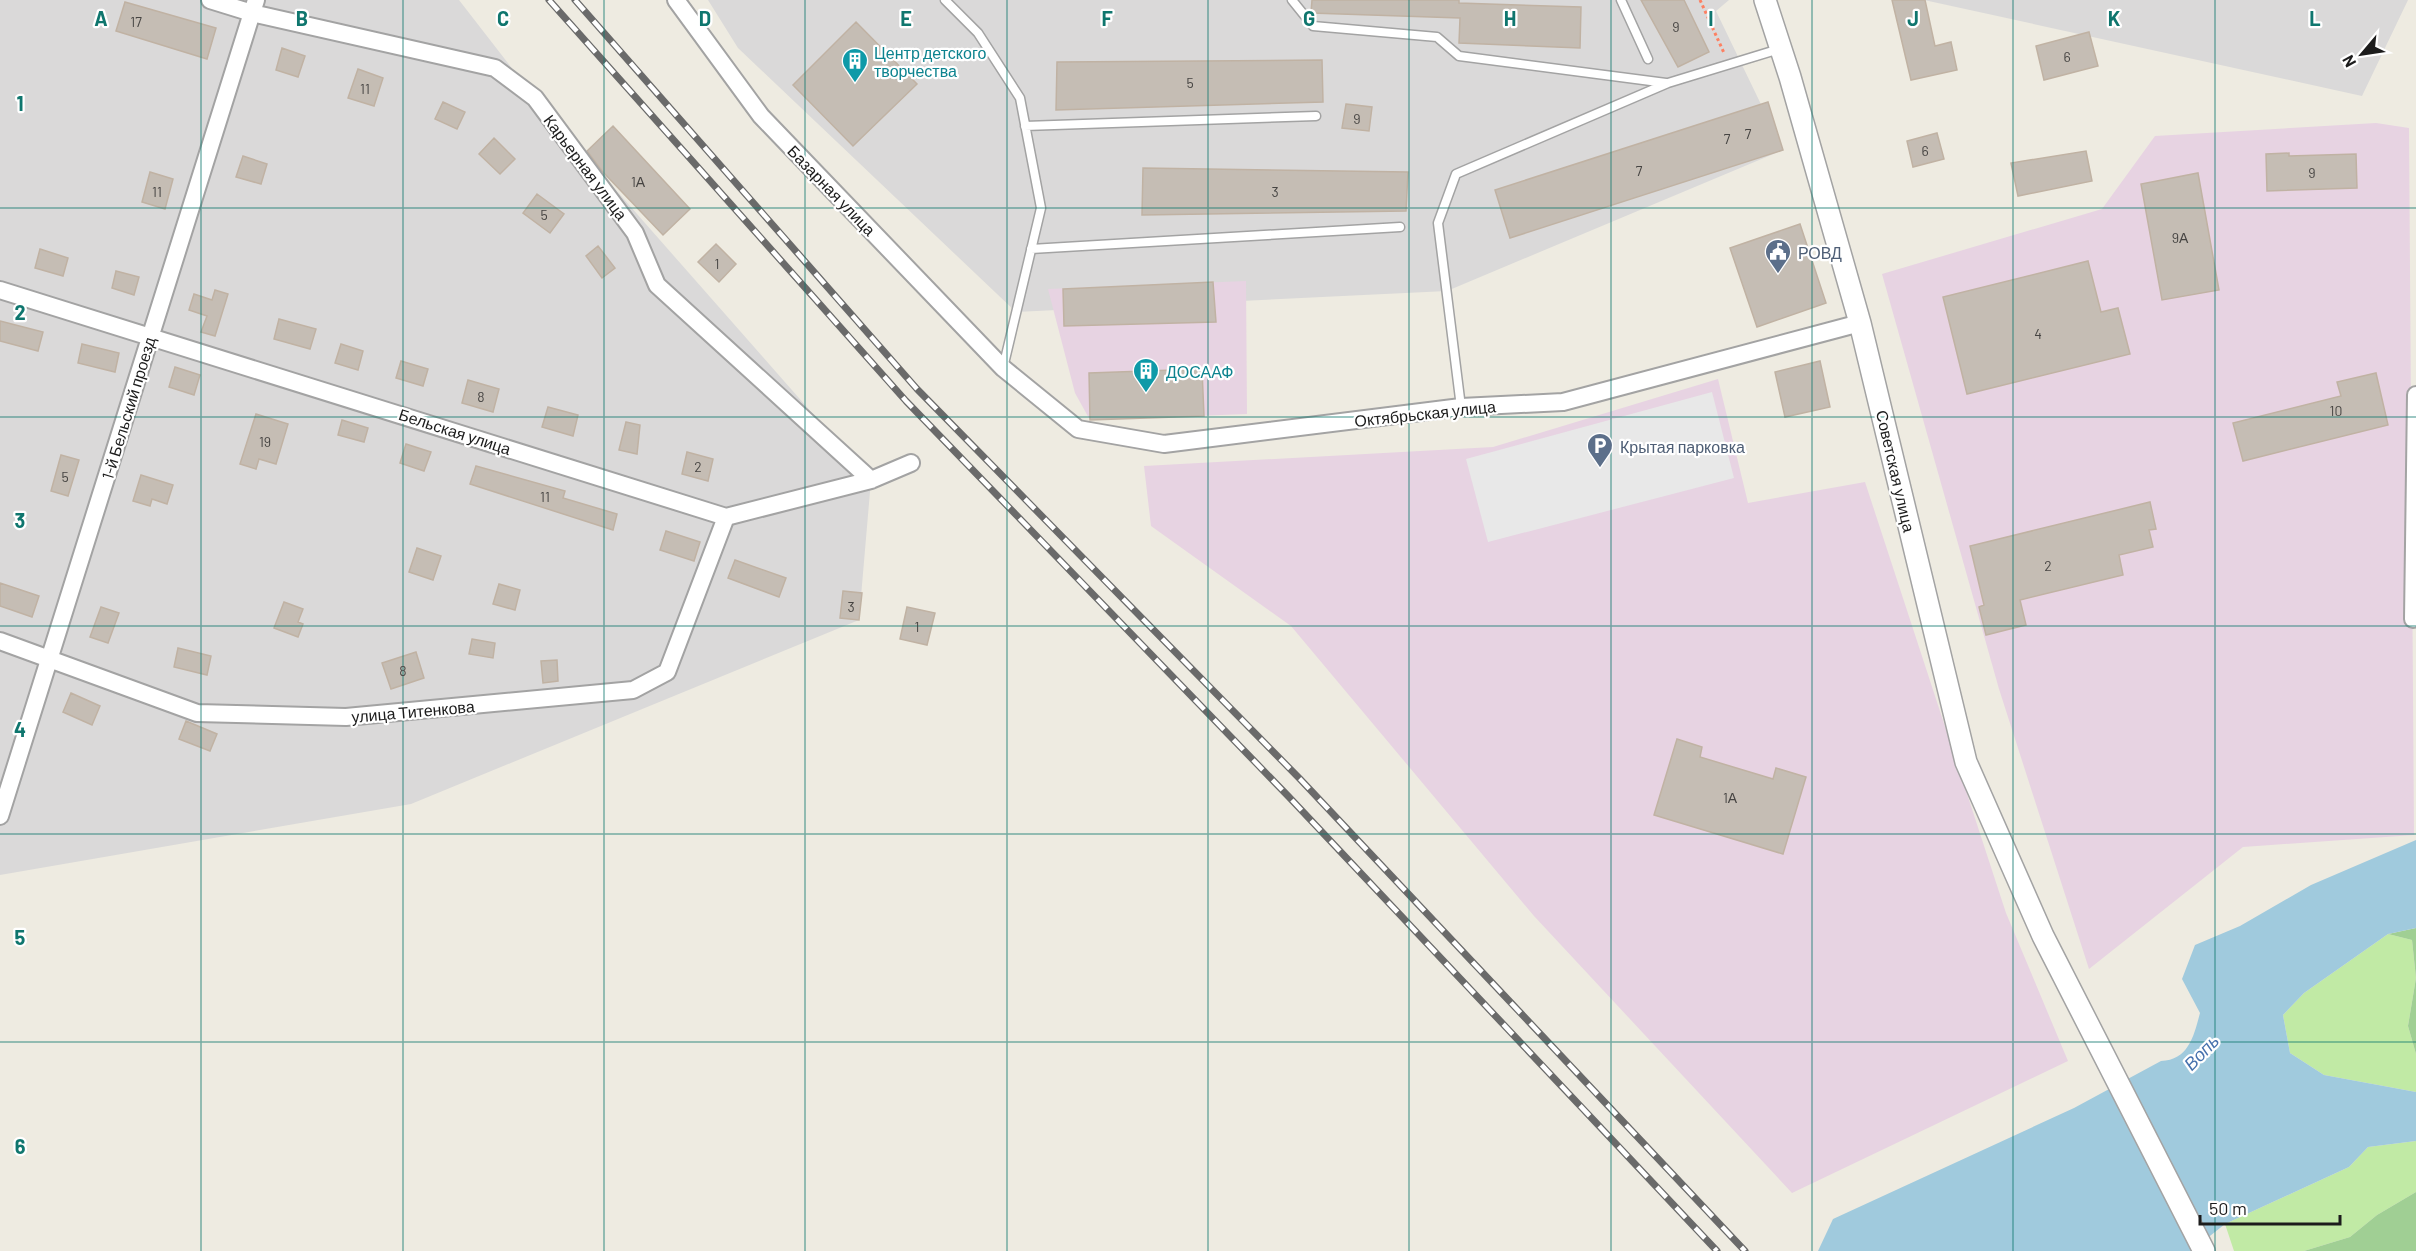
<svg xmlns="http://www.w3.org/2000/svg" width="2416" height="1251" font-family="Barlow,sans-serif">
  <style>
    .residential { fill: #dad9d9 }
    .industrial { fill: #e7d3e2 }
    .grass { fill: #c1eaa5 }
    .forest { fill: #a0cf94 }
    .parking { fill: #e8e8e8 }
    .water { fill: #a0cadd }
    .building { fill: #c5bdb4; stroke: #c0b2a3; stroke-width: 1.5 }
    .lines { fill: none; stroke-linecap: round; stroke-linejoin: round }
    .service-casing { stroke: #a3a3a3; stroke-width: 11 }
    .minor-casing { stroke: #a3a3a3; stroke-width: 20 }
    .tertiary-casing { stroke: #a3a3a3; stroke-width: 24 }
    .path { stroke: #fd8062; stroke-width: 3; stroke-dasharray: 3 3; stroke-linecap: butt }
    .service { stroke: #fff; stroke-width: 8 }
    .minor { stroke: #fff; stroke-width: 16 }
    .tertiary { stroke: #fff; stroke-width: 21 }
    .rail-casing { stroke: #6a6a6a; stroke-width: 7 }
    .rail { stroke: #fff; stroke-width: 4.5; stroke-dasharray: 14; stroke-linecap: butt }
    .grid { fill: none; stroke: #0f766e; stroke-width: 1.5; stroke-opacity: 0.55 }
    .labels { text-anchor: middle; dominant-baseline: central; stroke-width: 4.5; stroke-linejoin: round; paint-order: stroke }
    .number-label { font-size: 14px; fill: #464442 }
    .culture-label { font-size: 16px; fill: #0d838f; stroke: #fff; text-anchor: start }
    .street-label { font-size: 16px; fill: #1c1c1c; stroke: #fff }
    .service-label { font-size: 16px; fill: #4e5e75; stroke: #fff; text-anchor: start }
    .water-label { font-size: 18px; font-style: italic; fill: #4671ad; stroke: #fff }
    .grid-label { font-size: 20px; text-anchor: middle; font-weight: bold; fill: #0f766e; stroke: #fff; stroke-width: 4.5; stroke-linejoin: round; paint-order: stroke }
  </style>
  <rect width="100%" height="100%" fill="#eeebe1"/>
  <path class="residential" d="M 0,0 L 459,0 L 535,98 L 871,480 L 859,620 L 411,804 L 0,875 Z
    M 708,0 L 1729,0 L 1716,11 L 1783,150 L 1447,291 L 1016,312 L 738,48 Z
    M 1924,0 L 2408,0 L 2362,96 Z"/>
  <path class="industrial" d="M 2376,123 L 2409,128 L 2414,835 L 2243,847 L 2089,969 L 1999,689 L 1882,274 L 2102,209 L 2155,136 Z
    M 1246,281 L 1247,414 L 1090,420 L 1075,393 L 1048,289 Z
    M 1718,379 L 1748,503 L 1865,482 L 2006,913 L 2068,1061 L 1792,1193 L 1534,916 L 1291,626 L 1151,526 L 1144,466 L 1493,447 Z"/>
  <path class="grass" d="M 2388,934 L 2412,940 L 2416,978 L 2408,1026 L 2416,1054 L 2416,1092 L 2324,1075 L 2290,1053 L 2283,1015 L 2304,993 Z
    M 2416,1141 L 2416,1192 L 2377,1215 L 2350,1237 L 2304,1251 L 2234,1251 L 2225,1224 L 2349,1167 L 2368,1147 Z"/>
  <path class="forest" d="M 2416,928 L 2416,1054 L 2408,1026 L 2416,978 L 2412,940 L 2388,934 Z
    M 2416,1192 L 2416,1251 L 2304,1251 L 2350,1237 L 2377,1215 Z"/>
  <path class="parking" d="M 1712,392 L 1734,478 L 1488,542 L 1466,459 Z"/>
  <path class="water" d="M 2416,840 L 2416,928 L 2388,934 L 2304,993 L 2283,1015 L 2290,1053 L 2324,1075 L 2416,1092 L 2416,1141 L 2368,1147 L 2349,1167 L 2225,1224 L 2191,1251 L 1818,1251 L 1833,1219 L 2074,1108 L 2161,1061 C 2189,1060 2194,1035 2200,1013 L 2182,979 L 2195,945 L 2240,926 L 2311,885 Z"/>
  <path class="building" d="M 1312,0 L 1459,0 L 1459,3 L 1581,7 L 1580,48 L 1459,43 L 1460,18 L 1311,13 Z
    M 1641,0 L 1684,0 L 1709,52 L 1678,67 Z
    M 1892,0 L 1925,0 L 1935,46 L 1951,42 L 1957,70 L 1911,80 Z
    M 125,2 L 216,28 L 207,59 L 116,31 Z
    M 856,22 L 917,84 L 853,146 L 793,85 Z
    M 2089,32 L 2098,66 L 2044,80 L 2036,46 Z
    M 282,48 L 305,56 L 298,77 L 276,70 Z
    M 1322,60 L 1323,102 L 1056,110 L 1057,62 Z
    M 358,69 L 383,78 L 374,106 L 348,98 Z
    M 443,102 L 465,112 L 457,129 L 435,119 Z
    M 1768,102 L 1783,150 L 1510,238 L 1495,190 Z
    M 1346,104 L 1372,107 L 1369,131 L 1342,128 Z
    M 613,126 L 690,209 L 663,235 L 602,171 L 587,151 Z
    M 1937,133 L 1944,159 L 1913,167 L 1907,141 Z
    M 494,138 L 515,159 L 500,174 L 479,154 Z
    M 2086,151 L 2092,181 L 2018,196 L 2011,163 Z
    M 2289,153 L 2289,156 L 2356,154 L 2357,188 L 2267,191 L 2266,154 Z
    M 243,156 L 267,164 L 261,184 L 236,177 Z
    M 1143,168 L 1408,172 L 1406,211 L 1142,215 Z
    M 150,172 L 173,179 L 165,209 L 142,202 Z
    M 2198,173 L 2219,290 L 2162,300 L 2141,184 Z
    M 537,194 L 564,214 L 550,233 L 523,213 Z
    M 1800,224 L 1826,303 L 1757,327 L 1730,248 Z
    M 716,244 L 736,264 L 719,282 L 698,262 Z
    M 598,246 L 615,268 L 602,278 L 586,256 Z
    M 40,249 L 68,258 L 63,276 L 35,268 Z
    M 2088,261 L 2101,312 L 2118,308 L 2130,354 L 1967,394 L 1943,297 Z
    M 116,271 L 139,277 L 134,295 L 112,288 Z
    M 1213,282 L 1216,322 L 1064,326 L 1063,289 Z
    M 215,290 L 228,294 L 215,336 L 201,332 L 207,316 L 189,310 L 194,294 L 212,300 Z
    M 279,319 L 316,329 L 310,349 L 274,339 Z
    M 0,321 L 43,332 L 38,351 L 0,341 Z
    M 82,344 L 119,353 L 115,372 L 78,363 Z
    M 341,344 L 363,351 L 358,370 L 335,363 Z
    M 401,361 L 428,369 L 423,386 L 396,378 Z
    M 1820,361 L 1830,407 L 1785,417 L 1775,372 Z
    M 175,367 L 200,375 L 194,395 L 169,387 Z
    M 1202,369 L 1204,416 L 1090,420 L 1089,373 Z
    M 2376,373 L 2388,425 L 2243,461 L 2233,423 L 2341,396 L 2337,382 Z
    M 468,380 L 499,389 L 493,412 L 462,403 Z
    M 548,407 L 578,415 L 573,436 L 542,427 Z
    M 256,414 L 288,424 L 276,464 L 259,459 L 256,469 L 240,464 Z
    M 342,420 L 368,428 L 364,442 L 338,435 Z
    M 626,422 L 640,425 L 637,454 L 619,450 Z
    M 406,444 L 431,452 L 424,471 L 400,463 Z
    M 687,452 L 713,459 L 708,481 L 682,474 Z
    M 61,455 L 79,460 L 68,496 L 51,491 Z
    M 476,466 L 565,491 L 563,498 L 617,514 L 613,530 L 470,484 Z
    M 141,475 L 173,485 L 167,504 L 152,499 L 150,506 L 133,501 Z
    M 2150,502 L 2156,529 L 2149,530 L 2153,547 L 2119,555 L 2123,575 L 2020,600 L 2026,625 L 1986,635 L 1979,607 L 1984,605 L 1970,546 Z
    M 666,531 L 700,542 L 694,561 L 660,550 Z
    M 417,548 L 441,556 L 433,580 L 409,572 Z
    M 735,560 L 786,578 L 779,597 L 728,578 Z
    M 0,583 L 39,596 L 32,617 L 0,606 Z
    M 499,584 L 520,590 L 515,610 L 493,604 Z
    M 843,591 L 862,593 L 859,620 L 840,618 Z
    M 284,602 L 303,609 L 298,622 L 303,624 L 298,637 L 274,628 Z
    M 101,607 L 119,613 L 108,643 L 90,637 Z
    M 907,607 L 935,613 L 927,645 L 900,639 Z
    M 472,639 L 495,643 L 493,658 L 469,654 Z
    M 178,648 L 211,656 L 207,675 L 174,667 Z
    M 416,652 L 424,678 L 391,689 L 382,663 Z
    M 557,660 L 558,681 L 543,683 L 541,661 Z
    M 71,693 L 100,706 L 92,725 L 63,712 Z
    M 186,721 L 217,734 L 210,751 L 179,739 Z
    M 1677,739 L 1702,747 L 1700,757 L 1773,779 L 1776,768 L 1806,777 L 1783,854 L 1654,815 Z"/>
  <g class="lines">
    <defs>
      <path id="service" d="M 945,0 L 978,33 L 1020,98 L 1041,208 L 1003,368
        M 1292,0 L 1313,26 L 1437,37 L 1459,56 L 1666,83
        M 1621,0 L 1648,59
        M 1025,126 L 1316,116
        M 1031,249 L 1400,227
        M 1461,407 L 1438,223 L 1456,174 L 1668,83 L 1779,49"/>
      <path id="minor" d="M 210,0 L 252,13 L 495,68 L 535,98 L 635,233 L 657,285 L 871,480
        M 676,0 L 761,116 L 1003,368 L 1078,429 L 1164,444 L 1461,407 L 1563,402 L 1860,323
        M 0,290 L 726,517 L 871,480 L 911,463
        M 2413,619 L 2416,395
        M 0,641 L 197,713 L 346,717 L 633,690 L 667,672 L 726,517
        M 0,816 L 256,0"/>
      <path id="tertiary" d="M 1765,0 L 1790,77 L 1860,323 L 1966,762 L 2043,936 L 2204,1251"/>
    </defs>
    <use href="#service" class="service-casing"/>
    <use href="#minor" class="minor-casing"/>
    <use href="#tertiary" class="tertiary-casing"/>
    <path class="path" d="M 1700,0 L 1724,53"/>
    <use href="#service" class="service"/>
    <use href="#minor" class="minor"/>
    <use href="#tertiary" class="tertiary"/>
    <defs>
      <path id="rail" d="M 549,0 L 906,401 L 1289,797 L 1717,1251
        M 575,0 L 917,389 L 1300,779 L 1745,1251"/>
    </defs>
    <use href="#rail" class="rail-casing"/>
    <use href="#rail" class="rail"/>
  </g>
  <path class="grid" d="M 201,0 L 201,1251M 403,0 L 403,1251M 604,0 L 604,1251M 805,0 L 805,1251M 1007,0 L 1007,1251M 1208,0 L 1208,1251M 1409,0 L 1409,1251M 1611,0 L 1611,1251M 1812,0 L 1812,1251M 2013,0 L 2013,1251M 2215,0 L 2215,1251M 0,208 L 2416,208M 0,417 L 2416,417M 0,626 L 2416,626M 0,834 L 2416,834M 0,1042 L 2416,1042"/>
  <defs>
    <symbol id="building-pin" viewBox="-11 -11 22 30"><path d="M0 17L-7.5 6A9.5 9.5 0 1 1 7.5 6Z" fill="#0f9aa8" stroke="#fff"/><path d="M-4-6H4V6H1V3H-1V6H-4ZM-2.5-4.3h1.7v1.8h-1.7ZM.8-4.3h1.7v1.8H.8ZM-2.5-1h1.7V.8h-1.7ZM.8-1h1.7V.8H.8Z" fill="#fff"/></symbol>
    <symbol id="civic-pin" viewBox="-11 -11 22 30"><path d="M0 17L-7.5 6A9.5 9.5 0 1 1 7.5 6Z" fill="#5c6f8a" stroke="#fff"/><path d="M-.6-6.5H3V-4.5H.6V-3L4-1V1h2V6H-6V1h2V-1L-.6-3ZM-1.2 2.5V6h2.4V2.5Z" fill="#fff"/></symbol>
    <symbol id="parking-pin" viewBox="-11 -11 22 30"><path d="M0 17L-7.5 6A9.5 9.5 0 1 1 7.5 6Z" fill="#5c6f8a" stroke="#fff"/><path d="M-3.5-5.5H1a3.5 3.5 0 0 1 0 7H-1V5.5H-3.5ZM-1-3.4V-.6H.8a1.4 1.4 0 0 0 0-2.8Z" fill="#fff"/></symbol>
  </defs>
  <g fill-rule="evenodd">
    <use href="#building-pin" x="840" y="46" width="30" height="40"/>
    <use href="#civic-pin" x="1763" y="237" width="30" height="40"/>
    <use href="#building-pin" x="1131" y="356" width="30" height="40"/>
    <use href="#parking-pin" x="1585" y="431" width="30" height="40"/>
  </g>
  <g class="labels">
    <g class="number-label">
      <text x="136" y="21">17</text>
      <text x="1676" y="26">9</text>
      <text x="2067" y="56">6</text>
      <text x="1190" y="82">5</text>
      <text x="365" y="88">11</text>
      <text x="1357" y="118">9</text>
      <text x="1748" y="133">7</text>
      <text x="1727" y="138">7</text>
      <text x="1925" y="150">6</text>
      <text x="1639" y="170">7</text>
      <text x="2312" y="172">9</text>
      <text x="638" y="181">1А</text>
      <text x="157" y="191">11</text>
      <text x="1275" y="191">3</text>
      <text x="544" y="214">5</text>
      <text x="2180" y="237">9А</text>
      <text x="717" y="263">1</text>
      <text x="2038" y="333">4</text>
      <text x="481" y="396">8</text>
      <text x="2336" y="410">10</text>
      <text x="265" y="441">19</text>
      <text x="698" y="466">2</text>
      <text x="65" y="476">5</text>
      <text x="545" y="496">11</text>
      <text x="2048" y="565">2</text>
      <text x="851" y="606">3</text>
      <text x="917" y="626">1</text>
      <text x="403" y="670">8</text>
      <text x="1730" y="797">1А</text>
    </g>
    <g class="culture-label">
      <text x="874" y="52">Центр детского<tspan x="874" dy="18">творчества</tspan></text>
      <text x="1166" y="371">ДОСААФ</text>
    </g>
    <g class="street-label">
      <text transform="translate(586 167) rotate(53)">Карьерная улица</text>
      <text transform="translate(832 190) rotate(46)">Базарная улица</text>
      <text transform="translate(128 408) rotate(-73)">1-й Бельский проезд</text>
      <text transform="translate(1425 413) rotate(-6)">Октябрьская улица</text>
      <text transform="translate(455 431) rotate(18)">Бельская улица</text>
      <text transform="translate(1896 471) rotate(77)">Советская улица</text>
      <text transform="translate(413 711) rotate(-5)">улица Титенкова</text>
    </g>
    <g class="service-label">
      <text x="1798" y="252">РОВД</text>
      <text x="1620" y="446">Крытая парковка</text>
    </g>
    <g class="water-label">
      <text transform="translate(2201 1052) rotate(-46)">Вопь</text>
    </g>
  </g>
  <g class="grid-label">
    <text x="101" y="26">A</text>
    <text x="302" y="26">B</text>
    <text x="503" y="26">C</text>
    <text x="705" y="26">D</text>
    <text x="906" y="26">E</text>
    <text x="1107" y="26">F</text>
    <text x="1309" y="26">G</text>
    <text x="1510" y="26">H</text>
    <text x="1711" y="26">I</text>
    <text x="1913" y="26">J</text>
    <text x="2114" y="26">K</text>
    <text x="2315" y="26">L</text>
    <text x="20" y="111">1</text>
    <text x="20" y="320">2</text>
    <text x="20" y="528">3</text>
    <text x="20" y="737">4</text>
    <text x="20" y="945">5</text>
    <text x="20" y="1154">6</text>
  </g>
  <g transform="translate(2362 54) rotate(241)" stroke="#ffffff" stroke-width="4.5" paint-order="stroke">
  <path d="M0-4.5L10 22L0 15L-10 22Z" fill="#1c1c1c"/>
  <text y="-9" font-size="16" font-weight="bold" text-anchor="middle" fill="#1c1c1c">N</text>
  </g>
  <path d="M2200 1215v9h140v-9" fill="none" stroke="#1c1c1c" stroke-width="3"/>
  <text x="2209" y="1215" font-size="18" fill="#1c1c1c" stroke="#ffffff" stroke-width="4.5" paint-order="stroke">50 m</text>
</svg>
